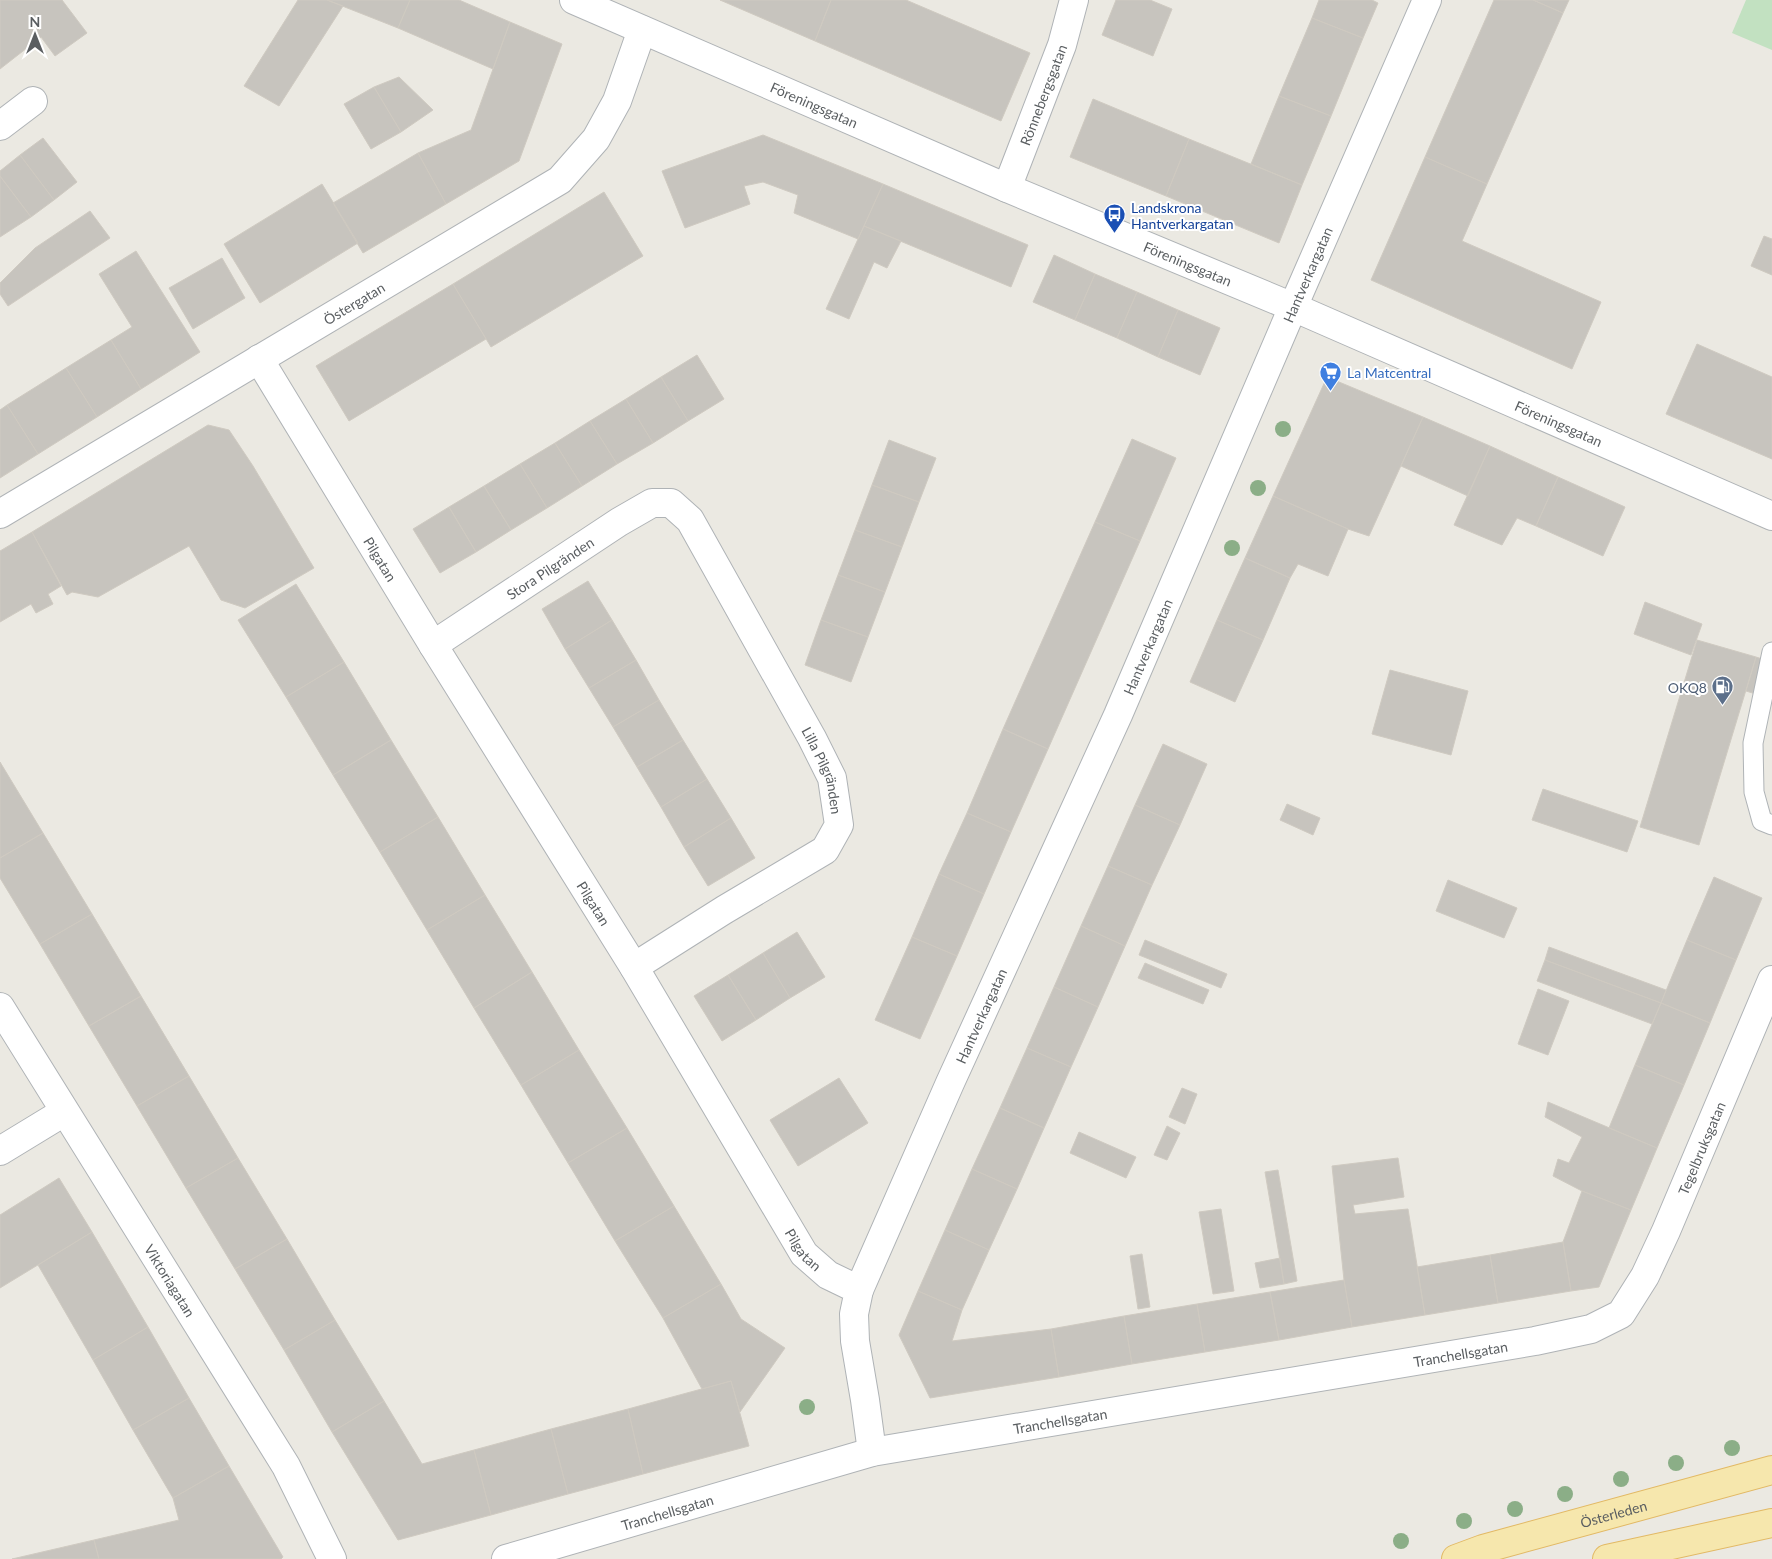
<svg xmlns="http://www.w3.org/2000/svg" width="1772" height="1559" font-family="Lato,sans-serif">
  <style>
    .green { fill: #c2e1c1 }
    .building { fill: #c7c4be; stroke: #cfcac1 }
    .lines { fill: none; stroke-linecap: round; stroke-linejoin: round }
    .service-casing { stroke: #afb3b6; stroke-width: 21 }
    .minor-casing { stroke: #afb3b6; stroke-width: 30 }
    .primary-casing { stroke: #e2b965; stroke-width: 30 }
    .service { stroke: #fff; stroke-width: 19 }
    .minor { stroke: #fff; stroke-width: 28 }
    .primary { stroke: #f6e7ad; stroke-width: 28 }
    .tree { fill: #8bae87 }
    .labels { text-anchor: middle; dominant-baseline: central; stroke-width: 4; stroke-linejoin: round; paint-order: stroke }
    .street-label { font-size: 14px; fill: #5a5e61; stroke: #fff }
    .transit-label { font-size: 14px; fill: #164399; stroke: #fff; text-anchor: start }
    .shop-label { font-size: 14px; fill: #366cbe; stroke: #fff; text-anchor: start }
    .service-label { font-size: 14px; fill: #4e5e75; stroke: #fff; text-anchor: end }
  </style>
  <rect width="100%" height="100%" fill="#ebe9e2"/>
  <path class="green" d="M 1746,0 L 1772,0 L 1772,50 L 1732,33 Z"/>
  <path class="building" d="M 0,0 L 62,0 L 87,33 L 55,56 L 41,37 L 0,69 Z
    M 298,0 L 327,0 L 343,6 L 279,106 L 244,86 Z
    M 327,0 L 410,0 L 398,28 Z
    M 410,0 L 459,0 L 510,22 L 493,69 L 398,28 Z
    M 720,0 L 831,0 L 815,41 Z
    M 831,0 L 906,0 L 1030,53 L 1001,121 L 815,41 Z
    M 1116,0 L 1150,0 L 1172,9 L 1153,56 L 1102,35 Z
    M 1319,0 L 1372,0 L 1378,3 L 1363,38 L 1312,18 Z
    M 1494,0 L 1533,0 L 1563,13 L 1487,184 L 1425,157 Z
    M 1533,0 L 1569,0 L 1563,13 Z
    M 1312,18 L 1363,38 L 1331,116 L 1279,96 Z
    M 510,22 L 562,44 L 519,161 L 446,204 L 418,153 L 471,130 Z
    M 399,77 L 433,110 L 401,132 L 374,87 Z
    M 374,87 L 401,132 L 371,149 L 344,104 Z
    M 1279,96 L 1331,116 L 1302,185 L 1251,164 Z
    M 1093,99 L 1189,139 L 1166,196 L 1070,157 Z
    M 763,135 L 883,184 L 858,239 L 794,213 L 798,195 L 763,182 L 744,186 L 750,204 L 685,228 L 662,171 Z
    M 43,138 L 77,182 L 54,200 L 20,155 Z
    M 1189,139 L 1302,185 L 1279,243 L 1166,196 Z
    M 418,153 L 446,204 L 363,253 L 333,203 Z
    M 20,155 L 54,200 L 31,217 L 0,176 L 0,171 Z
    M 1425,157 L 1487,184 L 1462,241 L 1601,302 L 1572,369 L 1371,280 Z
    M 0,176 L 31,217 L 0,237 Z
    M 322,184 L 358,243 L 260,303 L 224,244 Z
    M 883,184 L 1028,245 L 1011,287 L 864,226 Z
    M 604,192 L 643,256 L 491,347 L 453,284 Z
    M 90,211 L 110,238 L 8,306 L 0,294 L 0,283 L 35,248 Z
    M 864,226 L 901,241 L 887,268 L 874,262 L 849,319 L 826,309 Z
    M 1764,236 L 1772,239 L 1772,275 L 1751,266 Z
    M 136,251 L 200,352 L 141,389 L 111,340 L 132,327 L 99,274 Z
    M 1054,255 L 1095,274 L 1075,320 L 1033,302 Z
    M 222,258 L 245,298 L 193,329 L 169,288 Z
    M 1095,274 L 1137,292 L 1117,338 L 1075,320 Z
    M 453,284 L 486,339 L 349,421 L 316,366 Z
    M 1137,292 L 1178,310 L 1158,357 L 1117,338 Z
    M 1178,310 L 1220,328 L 1200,375 L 1158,357 Z
    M 111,340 L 141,389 L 97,417 L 66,368 Z
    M 1697,344 L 1772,377 L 1772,459 L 1666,414 Z
    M 697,355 L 724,399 L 688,421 L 661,377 Z
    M 66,368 L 97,417 L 38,454 L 7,405 Z
    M 661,377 L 688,421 L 653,443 L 626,399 Z
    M 1327,377 L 1423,417 L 1369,536 L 1348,529 L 1273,496 Z
    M 626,399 L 653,443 L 617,464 L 590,421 Z
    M 7,405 L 38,454 L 0,478 L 0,410 Z
    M 1423,417 L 1490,446 L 1468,496 L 1401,466 Z
    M 590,421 L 617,464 L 582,486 L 555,443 Z
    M 208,425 L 229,430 L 253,466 L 314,568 L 245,608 L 221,600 L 189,546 L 98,597 L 72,592 L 67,595 L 32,532 Z
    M 1132,439 L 1176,458 L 1140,541 L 1095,522 Z
    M 889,440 L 936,458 L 919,502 L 872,485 Z
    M 555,443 L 582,486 L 547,508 L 520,464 Z
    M 1490,446 L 1558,477 L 1536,526 L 1517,518 L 1502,545 L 1454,525 Z
    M 520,464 L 547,508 L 511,530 L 484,486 Z
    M 1558,477 L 1625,507 L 1603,556 L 1536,526 Z
    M 872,485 L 919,502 L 902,547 L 855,530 Z
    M 484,486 L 511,530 L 476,552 L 449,507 Z
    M 1273,496 L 1348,529 L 1328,576 L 1298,564 L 1290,578 L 1245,558 Z
    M 449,507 L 476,552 L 440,573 L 413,529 Z
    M 1095,522 L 1140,541 L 1048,749 L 1003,729 Z
    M 855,530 L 902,547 L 885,592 L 838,575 Z
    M 32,532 L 61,586 L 48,594 L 53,604 L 36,613 L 31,604 L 0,622 L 0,551 Z
    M 1245,558 L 1290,578 L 1263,640 L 1217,620 Z
    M 838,575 L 885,592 L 868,637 L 821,620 Z
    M 588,581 L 612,620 L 565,649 L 542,609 Z
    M 296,584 L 344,662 L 286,697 L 238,620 Z
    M 1645,602 L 1702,624 L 1691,655 L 1634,634 Z
    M 612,620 L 636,660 L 589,688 L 565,649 Z
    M 821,620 L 868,637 L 851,682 L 805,665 Z
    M 1217,620 L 1263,640 L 1235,702 L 1190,682 Z
    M 1697,640 L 1756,657 L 1699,845 L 1640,827 Z
    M 1756,657 L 1772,662 L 1772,699 L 1746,691 Z
    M 636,660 L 659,700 L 613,727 L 589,688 Z
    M 344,662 L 391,740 L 333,775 L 286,697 Z
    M 1390,670 L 1468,691 L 1451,755 L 1372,734 Z
    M 659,700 L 683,740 L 637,767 L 613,727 Z
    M 1003,729 L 1048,749 L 1011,832 L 967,813 Z
    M 391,740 L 438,817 L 380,852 L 333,775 Z
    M 683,740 L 707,779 L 661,807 L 637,767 Z
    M 1163,744 L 1207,764 L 1180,825 L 1135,805 Z
    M 0,762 L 43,833 L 0,858 Z
    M 707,779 L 731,818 L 684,847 L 661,807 Z
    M 1543,789 L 1638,821 L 1627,852 L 1532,820 Z
    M 1287,804 L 1320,818 L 1313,835 L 1280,820 Z
    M 1135,805 L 1180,825 L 1152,885 L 1108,866 Z
    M 967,813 L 1011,832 L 984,894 L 939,874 Z
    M 438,817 L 485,895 L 427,930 L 380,852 Z
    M 731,818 L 755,858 L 708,886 L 684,847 Z
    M 43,833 L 92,914 L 40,944 L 0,878 L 0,858 Z
    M 1108,866 L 1152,885 L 1125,946 L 1081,926 Z
    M 939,874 L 984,894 L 957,956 L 912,937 Z
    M 1714,877 L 1762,898 L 1736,960 L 1687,940 Z
    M 1448,880 L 1517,908 L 1504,938 L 1436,911 Z
    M 485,895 L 532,972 L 474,1008 L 427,930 Z
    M 92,914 L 141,996 L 89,1026 L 40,944 Z
    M 1081,926 L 1125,946 L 1098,1007 L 1054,987 Z
    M 797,932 L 825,977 L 790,998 L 763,953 Z
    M 912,937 L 957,956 L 920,1039 L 875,1020 Z
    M 1145,940 L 1227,974 L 1221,988 L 1139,955 Z
    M 1687,940 L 1736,960 L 1710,1023 L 1661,1003 Z
    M 1549,947 L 1666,990 L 1661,1003 L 1545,960 Z
    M 763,953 L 790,998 L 756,1020 L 728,975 Z
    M 1545,960 L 1661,1003 L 1652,1024 L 1537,981 Z
    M 1145,963 L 1209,990 L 1203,1004 L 1138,978 Z
    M 532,972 L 579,1050 L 521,1085 L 474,1008 Z
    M 728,975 L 756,1020 L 722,1041 L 694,996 Z
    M 1054,987 L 1098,1007 L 1071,1067 L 1027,1048 Z
    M 1538,989 L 1569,1001 L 1548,1055 L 1518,1044 Z
    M 141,996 L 189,1076 L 137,1106 L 89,1026 Z
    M 1661,1003 L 1710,1023 L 1684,1085 L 1635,1065 Z
    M 1027,1048 L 1071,1067 L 1044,1128 L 1000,1108 Z
    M 579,1050 L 627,1128 L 568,1163 L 521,1085 Z
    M 1635,1065 L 1684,1085 L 1657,1148 L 1609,1128 Z
    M 189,1076 L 238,1158 L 186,1188 L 137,1106 Z
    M 839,1078 L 868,1123 L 798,1166 L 770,1120 Z
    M 1182,1088 L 1197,1094 L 1185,1124 L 1169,1117 Z
    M 1548,1102 L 1657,1148 L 1631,1210 L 1582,1191 L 1553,1176 L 1558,1159 L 1569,1163 L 1582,1137 L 1545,1117 Z
    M 1000,1108 L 1044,1128 L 1017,1189 L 972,1169 Z
    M 1167,1126 L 1180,1133 L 1167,1160 L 1154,1155 Z
    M 627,1128 L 674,1206 L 615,1241 L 568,1163 Z
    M 1079,1132 L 1136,1157 L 1126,1178 L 1070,1153 Z
    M 238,1158 L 287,1239 L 235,1269 L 186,1188 Z
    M 1398,1158 L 1404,1197 L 1353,1205 L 1355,1214 L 1408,1209 L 1425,1315 L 1352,1327 L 1344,1280 L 1332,1166 Z
    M 972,1169 L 1017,1189 L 989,1250 L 945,1230 Z
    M 1278,1170 L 1297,1281 L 1284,1284 L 1265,1172 Z
    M 59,1178 L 92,1232 L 0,1288 L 0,1215 Z
    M 1582,1191 L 1631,1210 L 1599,1287 L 1571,1291 L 1563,1242 Z
    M 674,1206 L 721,1284 L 663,1318 L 615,1241 Z
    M 1221,1209 L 1234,1291 L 1213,1294 L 1199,1212 Z
    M 945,1230 L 989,1250 L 962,1310 L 918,1291 Z
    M 92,1232 L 148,1327 L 93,1360 L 38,1265 Z
    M 287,1239 L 335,1320 L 284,1350 L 235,1269 Z
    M 1563,1242 L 1571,1291 L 1498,1303 L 1490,1255 Z
    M 1142,1254 L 1150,1307 L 1138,1309 L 1130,1256 Z
    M 1490,1255 L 1498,1303 L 1425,1315 L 1417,1267 Z
    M 1280,1258 L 1284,1284 L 1260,1288 L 1255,1263 Z
    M 1344,1280 L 1352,1327 L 1279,1340 L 1270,1292 Z
    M 721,1284 L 741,1319 L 785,1348 L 740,1412 L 731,1381 L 702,1389 L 663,1318 Z
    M 918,1291 L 962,1310 L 952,1341 L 1051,1329 L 1059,1377 L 930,1398 L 899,1335 Z
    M 1270,1292 L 1279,1340 L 1205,1352 L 1197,1304 Z
    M 1197,1304 L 1205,1352 L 1132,1364 L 1124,1316 Z
    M 1124,1316 L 1132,1364 L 1059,1377 L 1051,1329 Z
    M 335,1320 L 384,1401 L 332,1432 L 284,1350 Z
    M 148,1327 L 189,1398 L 133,1430 L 93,1360 Z
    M 731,1381 L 749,1446 L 643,1474 L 628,1409 Z
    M 189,1398 L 229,1466 L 173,1498 L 133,1430 Z
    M 384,1401 L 422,1464 L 474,1450 L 491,1515 L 398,1540 L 332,1432 Z
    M 628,1409 L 643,1474 L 568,1494 L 551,1429 Z
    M 551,1429 L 568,1494 L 491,1515 L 474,1450 Z
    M 229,1466 L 283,1557 L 281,1559 L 99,1559 L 94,1540 L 179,1520 L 173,1498 Z
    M 94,1540 L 99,1559 L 12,1559 Z"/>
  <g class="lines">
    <defs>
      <path id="service" d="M 1772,652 L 1753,743 L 1754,792 L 1762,821 L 1772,825"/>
      <g id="minor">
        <path id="s1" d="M 574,0 L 1007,188 L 1293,307 L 1772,516"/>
        <path d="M 0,126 L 33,101"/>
        <path id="s2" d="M 1007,188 L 1062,45 L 1074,0"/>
        <path id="s3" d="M 259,359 L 433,645 L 634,967 L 804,1254 L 828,1275 L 859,1290 L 854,1314 L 855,1341 L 865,1400 L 872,1452"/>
        <path id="s4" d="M 0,514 L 560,180 L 596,139 L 617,101 L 642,30"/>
        <path id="s5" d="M 433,645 L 619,522 L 652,503 L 671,503 L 690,520 L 812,738 L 832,778 L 839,825 L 825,850 L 724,910 L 634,967"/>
        <path id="s6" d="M 0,1007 L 286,1466 L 332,1559"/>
        <path d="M 0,1151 L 64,1112"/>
        <path id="s7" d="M 859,1290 L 950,1083 L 1118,715 L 1293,307 L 1427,0"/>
        <path id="s8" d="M 506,1559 L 872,1452 L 1535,1341 L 1591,1329 L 1621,1314 L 1645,1276 L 1666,1231 L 1772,980"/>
      </g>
      <g id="primary">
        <path id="s9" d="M 1456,1559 L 1483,1549 L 1772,1470"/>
        <path d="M 1607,1559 L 1772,1523"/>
      </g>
    </defs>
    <use href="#service" class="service-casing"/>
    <use href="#minor" class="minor-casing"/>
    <use href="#primary" class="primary-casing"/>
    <use href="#service" class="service"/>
    <use href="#minor" class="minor"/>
    <use href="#primary" class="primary"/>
  </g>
  <g class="tree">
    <circle cx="1283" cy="429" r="8"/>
    <circle cx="1258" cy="488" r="8"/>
    <circle cx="1232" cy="548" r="8"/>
    <circle cx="807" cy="1407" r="8"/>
    <circle cx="1732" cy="1448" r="8"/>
    <circle cx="1676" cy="1463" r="8"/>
    <circle cx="1621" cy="1479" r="8"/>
    <circle cx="1565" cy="1494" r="8"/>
    <circle cx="1515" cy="1509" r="8"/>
    <circle cx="1464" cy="1521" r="8"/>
    <circle cx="1401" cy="1541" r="8"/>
  </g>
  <defs>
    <symbol id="bus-pin" viewBox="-11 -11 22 30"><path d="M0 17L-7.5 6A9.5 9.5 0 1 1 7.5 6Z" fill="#1a4fb4" stroke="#fff"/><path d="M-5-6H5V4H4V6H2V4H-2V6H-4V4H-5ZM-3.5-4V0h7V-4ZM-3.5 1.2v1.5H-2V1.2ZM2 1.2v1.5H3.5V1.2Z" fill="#fff"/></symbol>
    <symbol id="supermarket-pin" viewBox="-11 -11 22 30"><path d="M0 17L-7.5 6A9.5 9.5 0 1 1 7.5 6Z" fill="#3f7fe0" stroke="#fff"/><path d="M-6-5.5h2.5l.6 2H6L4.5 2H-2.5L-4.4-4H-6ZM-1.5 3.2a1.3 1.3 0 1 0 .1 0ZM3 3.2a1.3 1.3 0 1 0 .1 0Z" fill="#fff"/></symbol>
    <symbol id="fuel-pin" viewBox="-11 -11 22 30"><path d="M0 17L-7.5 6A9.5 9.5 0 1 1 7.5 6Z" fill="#5c6f8a" stroke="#fff"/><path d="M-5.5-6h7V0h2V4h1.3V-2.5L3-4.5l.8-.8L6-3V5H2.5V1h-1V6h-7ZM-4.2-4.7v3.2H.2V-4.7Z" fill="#fff"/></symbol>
  </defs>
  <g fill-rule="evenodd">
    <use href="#bus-pin" x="1102" y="202" width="25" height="34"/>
    <use href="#supermarket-pin" x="1318" y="360" width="25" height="34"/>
    <use href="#fuel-pin" x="1710" y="674" width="25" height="34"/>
  </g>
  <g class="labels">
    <g class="street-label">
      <text stroke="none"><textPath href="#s2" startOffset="100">Rönnebergsgatan</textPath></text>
      <text stroke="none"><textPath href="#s1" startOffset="262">Föreningsgatan</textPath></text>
      <text stroke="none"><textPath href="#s1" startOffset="668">Föreningsgatan</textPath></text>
      <text stroke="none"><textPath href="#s7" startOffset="1110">Hantverkargatan</textPath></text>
      <text stroke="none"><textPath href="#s4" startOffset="412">Östergatan</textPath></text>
      <text stroke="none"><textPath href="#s1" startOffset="1072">Föreningsgatan</textPath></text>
      <text stroke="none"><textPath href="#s3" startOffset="234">Pilgatan</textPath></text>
      <text stroke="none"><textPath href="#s5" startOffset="140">Stora Pilgränden</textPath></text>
      <text stroke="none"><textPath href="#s7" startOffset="705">Hantverkargatan</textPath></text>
      <text stroke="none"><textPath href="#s5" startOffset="590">Lilla Pilgränden</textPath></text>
      <text stroke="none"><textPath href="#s3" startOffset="639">Pilgatan</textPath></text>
      <text stroke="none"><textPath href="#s7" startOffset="300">Hantverkargatan</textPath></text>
      <text stroke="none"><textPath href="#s8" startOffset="1329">Tegelbruksgatan</textPath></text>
      <text stroke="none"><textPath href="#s3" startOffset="1044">Pilgatan</textPath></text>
      <text stroke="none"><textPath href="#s6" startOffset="322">Viktoriagatan</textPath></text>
      <text stroke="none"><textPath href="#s8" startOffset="978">Tranchellsgatan</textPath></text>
      <text stroke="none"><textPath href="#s8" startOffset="572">Tranchellsgatan</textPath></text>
      <text stroke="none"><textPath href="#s8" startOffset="168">Tranchellsgatan</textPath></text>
      <text stroke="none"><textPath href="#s9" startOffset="164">Österleden</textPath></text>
    </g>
    <g class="transit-label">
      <text x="1131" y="207">Landskrona<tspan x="1131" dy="16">Hantverkargatan</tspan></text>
    </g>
    <g class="shop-label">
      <text x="1347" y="372">La Matcentral</text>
    </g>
    <g class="service-label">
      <text x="1707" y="687">OKQ8</text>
    </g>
  </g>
  <g transform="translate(35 35)" stroke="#ffffff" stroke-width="4" paint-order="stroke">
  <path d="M0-4L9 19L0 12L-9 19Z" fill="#5a5e61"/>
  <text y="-8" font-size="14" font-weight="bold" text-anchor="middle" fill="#5a5e61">N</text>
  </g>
</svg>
